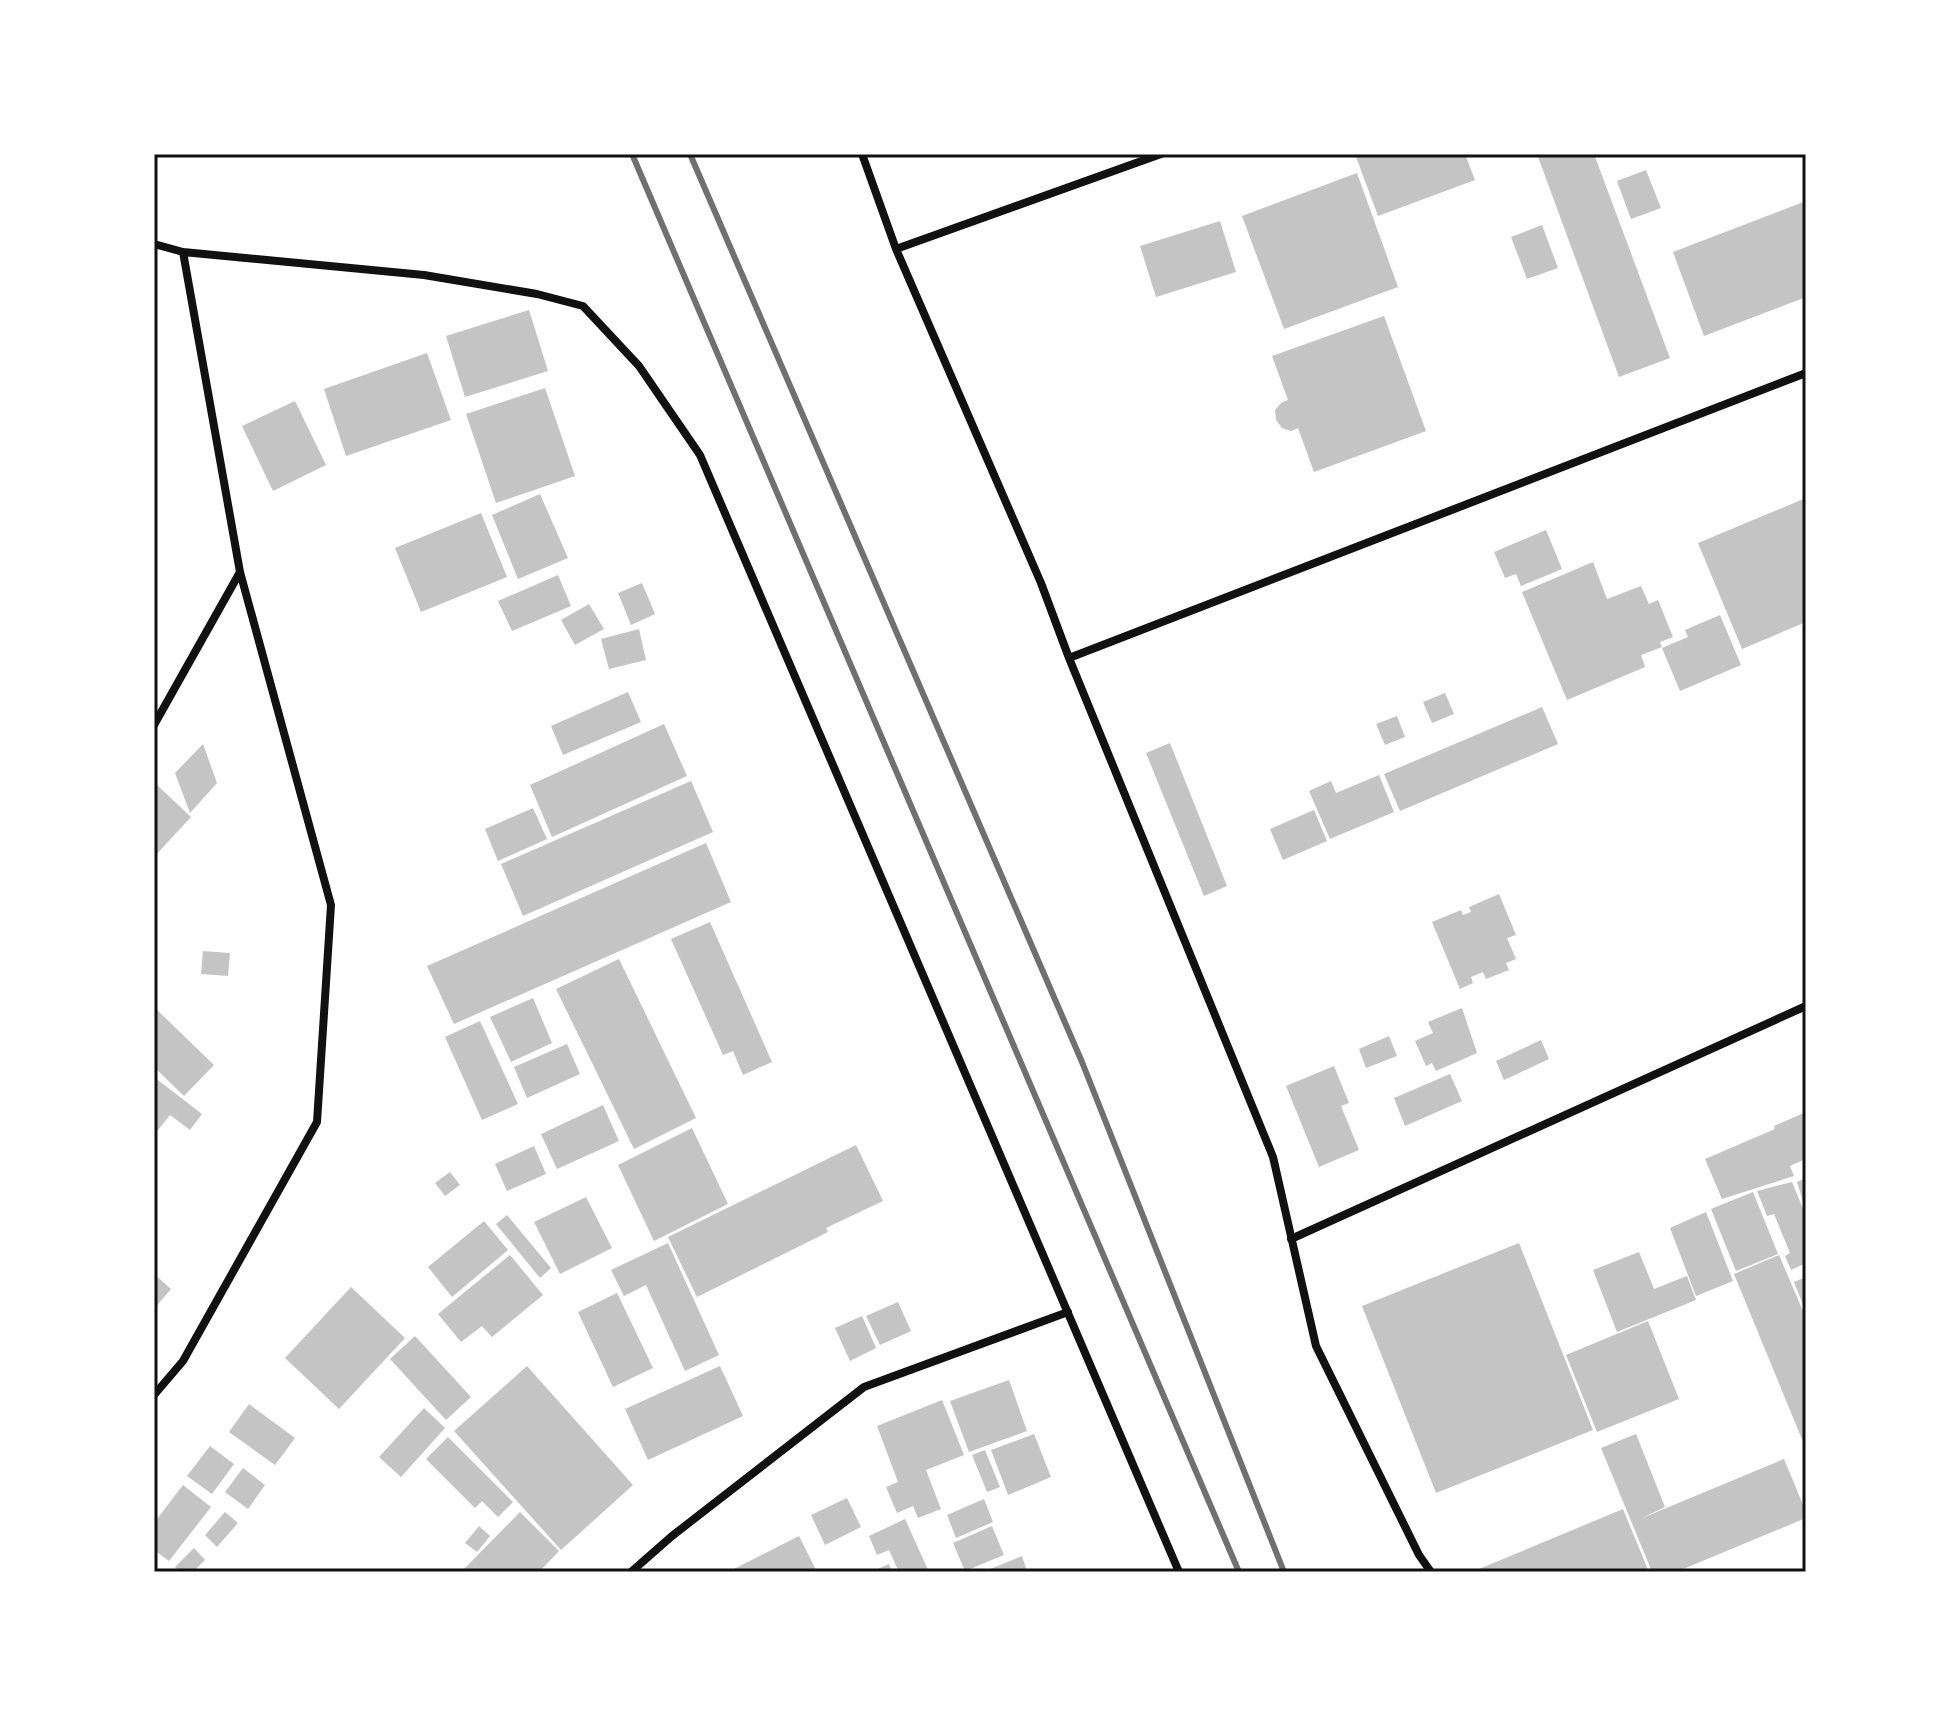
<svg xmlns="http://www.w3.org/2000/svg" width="1960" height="1726" font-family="Mulish,sans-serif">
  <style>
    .building { fill: #c4c4c4 }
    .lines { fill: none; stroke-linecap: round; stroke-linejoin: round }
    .minor { stroke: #111; stroke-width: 8 }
    .rail { stroke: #707070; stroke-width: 6 }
    .neatline { fill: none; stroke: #111; stroke-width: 3 }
  </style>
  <rect width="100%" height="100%" fill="#fff"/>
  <path class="building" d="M 1355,154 L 1465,154 L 1475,180 L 1378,216 Z
    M 1537,154 L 1594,154 L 1670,358 L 1619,377 Z
    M 1646,170 L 1661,208 L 1631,219 L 1617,181 Z
    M 1357,173 L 1398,287 L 1284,329 L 1242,216 Z
    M 1806,201 L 1806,297 L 1704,336 L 1673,252 Z
    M 1220,221 L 1236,272 L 1156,297 L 1140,246 Z
    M 1542,225 L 1558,268 L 1527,279 L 1511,237 Z
    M 529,310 L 548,371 L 465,397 L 446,336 Z
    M 1384,316 L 1426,431 L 1314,472 L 1298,428 L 1291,431 L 1282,428 L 1276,420 L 1275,410 L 1281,403 L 1288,400 L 1272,356 Z
    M 427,353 L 451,420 L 346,456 L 324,389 Z
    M 545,388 L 575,476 L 496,503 L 466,414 Z
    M 295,401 L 326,465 L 273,491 L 242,426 Z
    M 540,494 L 568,558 L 518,579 L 492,515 Z
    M 1806,498 L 1806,622 L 1742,649 L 1698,543 Z
    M 481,513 L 507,577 L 421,612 L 395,548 Z
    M 1546,530 L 1562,569 L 1521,586 L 1516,574 L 1505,578 L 1494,552 Z
    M 1593,562 L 1607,599 L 1641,586 L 1649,604 L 1658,600 L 1673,637 L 1660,642 L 1662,647 L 1641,655 L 1645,667 L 1567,700 L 1522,592 Z
    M 558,575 L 571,606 L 512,631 L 498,601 Z
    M 642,583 L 655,614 L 631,625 L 618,593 Z
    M 589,604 L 604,629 L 575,645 L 561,620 Z
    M 1720,615 L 1741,665 L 1680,691 L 1662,648 L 1688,637 L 1685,630 Z
    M 639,629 L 646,660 L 609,669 L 601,639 Z
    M 628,692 L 641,722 L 563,755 L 551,726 Z
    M 1445,693 L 1454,714 L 1432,723 L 1423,702 Z
    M 1542,707 L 1558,744 L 1400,811 L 1384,774 Z
    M 1397,716 L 1405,737 L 1385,745 L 1376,724 Z
    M 664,724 L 687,776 L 552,837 L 530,785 Z
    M 1170,743 L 1227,886 L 1204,896 L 1146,753 Z
    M 203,744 L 217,783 L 190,813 L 175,773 Z
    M 1379,775 L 1394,812 L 1330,839 L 1309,791 L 1331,781 L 1336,793 Z
    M 691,781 L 713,832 L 523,916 L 501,864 Z
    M 156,784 L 191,817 L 154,857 L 154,786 Z
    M 533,808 L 547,839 L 498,861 L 485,829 Z
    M 1314,810 L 1327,841 L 1283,860 L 1270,829 Z
    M 706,843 L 731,902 L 454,1024 L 427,966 Z
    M 1499,894 L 1516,935 L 1507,938 L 1516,959 L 1506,963 L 1509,970 L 1486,979 L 1483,972 L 1471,977 L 1473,983 L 1460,989 L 1432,922 L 1461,910 L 1463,915 L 1471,912 L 1469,907 Z
    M 710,922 L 772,1062 L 743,1075 L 733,1051 L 723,1055 L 671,939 Z
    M 203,951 L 230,953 L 228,976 L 201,974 Z
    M 619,959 L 696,1118 L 634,1149 L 556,989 Z
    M 533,998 L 552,1043 L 511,1062 L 490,1017 Z
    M 154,1007 L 214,1065 L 184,1096 L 154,1067 Z
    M 1462,1008 L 1477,1053 L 1436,1071 L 1432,1063 L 1426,1066 L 1415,1041 L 1433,1033 L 1428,1022 Z
    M 480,1021 L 518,1104 L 482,1120 L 445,1037 Z
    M 1389,1036 L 1397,1056 L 1366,1068 L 1359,1049 Z
    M 1541,1040 L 1549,1059 L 1504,1080 L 1496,1061 Z
    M 567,1044 L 580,1074 L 527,1098 L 514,1067 Z
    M 1334,1066 L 1349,1103 L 1341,1106 L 1359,1150 L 1319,1167 L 1286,1086 Z
    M 1450,1074 L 1462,1101 L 1405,1126 L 1394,1098 Z
    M 154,1077 L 202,1114 L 190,1130 L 170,1115 L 158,1130 L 154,1126 Z
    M 603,1105 L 619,1141 L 557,1169 L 541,1134 Z
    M 1806,1112 L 1806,1168 L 1803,1160 L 1790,1166 L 1794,1176 L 1722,1199 L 1705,1159 L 1775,1129 L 1774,1126 Z
    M 692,1128 L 728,1204 L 654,1241 L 618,1165 Z
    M 856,1145 L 883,1201 L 826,1228 L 828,1232 L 697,1297 L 668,1237 Z
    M 534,1146 L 546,1174 L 507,1191 L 495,1164 Z
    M 450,1172 L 460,1185 L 445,1196 L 435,1183 Z
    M 1806,1178 L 1806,1211 L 1797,1182 Z
    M 1792,1182 L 1806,1216 L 1806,1263 L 1791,1270 L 1785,1256 L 1790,1253 L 1774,1214 L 1767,1216 L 1757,1191 Z
    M 1753,1192 L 1778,1254 L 1736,1271 L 1711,1209 Z
    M 586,1197 L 612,1248 L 560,1274 L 534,1222 Z
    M 1706,1212 L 1733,1281 L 1696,1296 L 1670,1228 Z
    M 507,1215 L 551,1268 L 540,1278 L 496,1224 Z
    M 484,1221 L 508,1250 L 452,1297 L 428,1267 Z
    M 668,1243 L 719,1355 L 685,1371 L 646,1285 L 624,1296 L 611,1270 Z
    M 1519,1243 L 1593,1430 L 1436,1493 L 1362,1306 Z
    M 1639,1252 L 1654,1289 L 1687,1276 L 1696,1300 L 1617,1332 L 1593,1270 Z
    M 510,1255 L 543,1295 L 492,1337 L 482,1326 L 461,1342 L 438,1314 Z
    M 1779,1255 L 1806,1318 L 1806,1449 L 1734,1274 Z
    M 154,1274 L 171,1289 L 154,1309 Z
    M 1806,1277 L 1806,1312 L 1794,1282 Z
    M 351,1287 L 405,1338 L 339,1409 L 285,1358 Z
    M 617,1293 L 653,1368 L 613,1387 L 578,1312 Z
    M 898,1302 L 911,1331 L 880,1345 L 866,1316 Z
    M 862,1316 L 876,1348 L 850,1361 L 835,1328 Z
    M 1648,1321 L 1679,1399 L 1597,1432 L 1566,1355 Z
    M 415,1336 L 471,1397 L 446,1420 L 390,1359 Z
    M 527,1366 L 633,1485 L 561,1550 L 454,1431 Z
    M 720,1366 L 743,1416 L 648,1460 L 625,1409 Z
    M 1009,1380 L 1027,1431 L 969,1452 L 950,1401 Z
    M 942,1400 L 964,1455 L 926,1470 L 941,1509 L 918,1518 L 913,1506 L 897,1513 L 886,1487 L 898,1482 L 877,1426 Z
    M 249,1404 L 295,1438 L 275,1465 L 229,1432 Z
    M 424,1408 L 445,1428 L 401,1477 L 379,1457 Z
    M 1034,1434 L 1051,1477 L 1008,1495 L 991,1450 Z
    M 1636,1434 L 1665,1507 L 1640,1519 L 1784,1459 L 1806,1512 L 1806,1518 L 1676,1572 L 1652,1572 L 1601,1448 Z
    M 448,1437 L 513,1502 L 498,1517 L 482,1501 L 475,1508 L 426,1459 Z
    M 210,1446 L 234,1464 L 212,1494 L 187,1476 Z
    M 985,1450 L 1000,1487 L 987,1492 L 972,1455 Z
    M 243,1468 L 265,1485 L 248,1509 L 225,1492 Z
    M 183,1485 L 211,1507 L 169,1561 L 154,1550 L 154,1523 Z
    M 847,1498 L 861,1527 L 825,1545 L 811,1515 Z
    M 984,1499 L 993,1522 L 956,1538 L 947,1515 Z
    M 1623,1509 L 1649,1572 L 1472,1572 Z
    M 225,1512 L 238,1523 L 217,1547 L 205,1535 Z
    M 520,1512 L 559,1551 L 539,1572 L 461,1572 Z
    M 905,1519 L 929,1572 L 899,1572 L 889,1550 L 877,1555 L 869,1536 Z
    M 479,1526 L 490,1536 L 477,1552 L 465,1543 Z
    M 992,1526 L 1004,1555 L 965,1571 L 953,1543 Z
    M 799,1536 L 817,1572 L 728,1572 Z
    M 194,1548 L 205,1560 L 193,1572 L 180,1572 L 175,1567 Z
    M 1022,1556 L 1027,1571 L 983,1572 Z
    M 889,1564 L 892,1572 L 871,1572 Z"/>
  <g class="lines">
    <path class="minor" d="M 862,154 L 896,249 L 1041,583 L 1069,658 L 1273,1157 L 1316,1346 L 1419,1555 L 1431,1572
      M 154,244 L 183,252 L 424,275 L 537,294 L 583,306 L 639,366 L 700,455 L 1179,1572
      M 896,249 L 1161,154
      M 1069,658 L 1806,373
      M 154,725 L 240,572
      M 1291,1239 L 1806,1006
      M 154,1395 L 183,1361 L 317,1122 L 331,905 L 240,572 L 183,252
      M 631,1572 L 672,1536 L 864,1387 L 1068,1312"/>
    <path class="rail" d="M 632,154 L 1239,1572
      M 690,154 L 1082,1062 L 1284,1572"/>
  </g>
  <rect width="1960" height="1726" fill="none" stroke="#ffffff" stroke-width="312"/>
  <rect x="156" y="156" width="1648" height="1414" class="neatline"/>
</svg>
